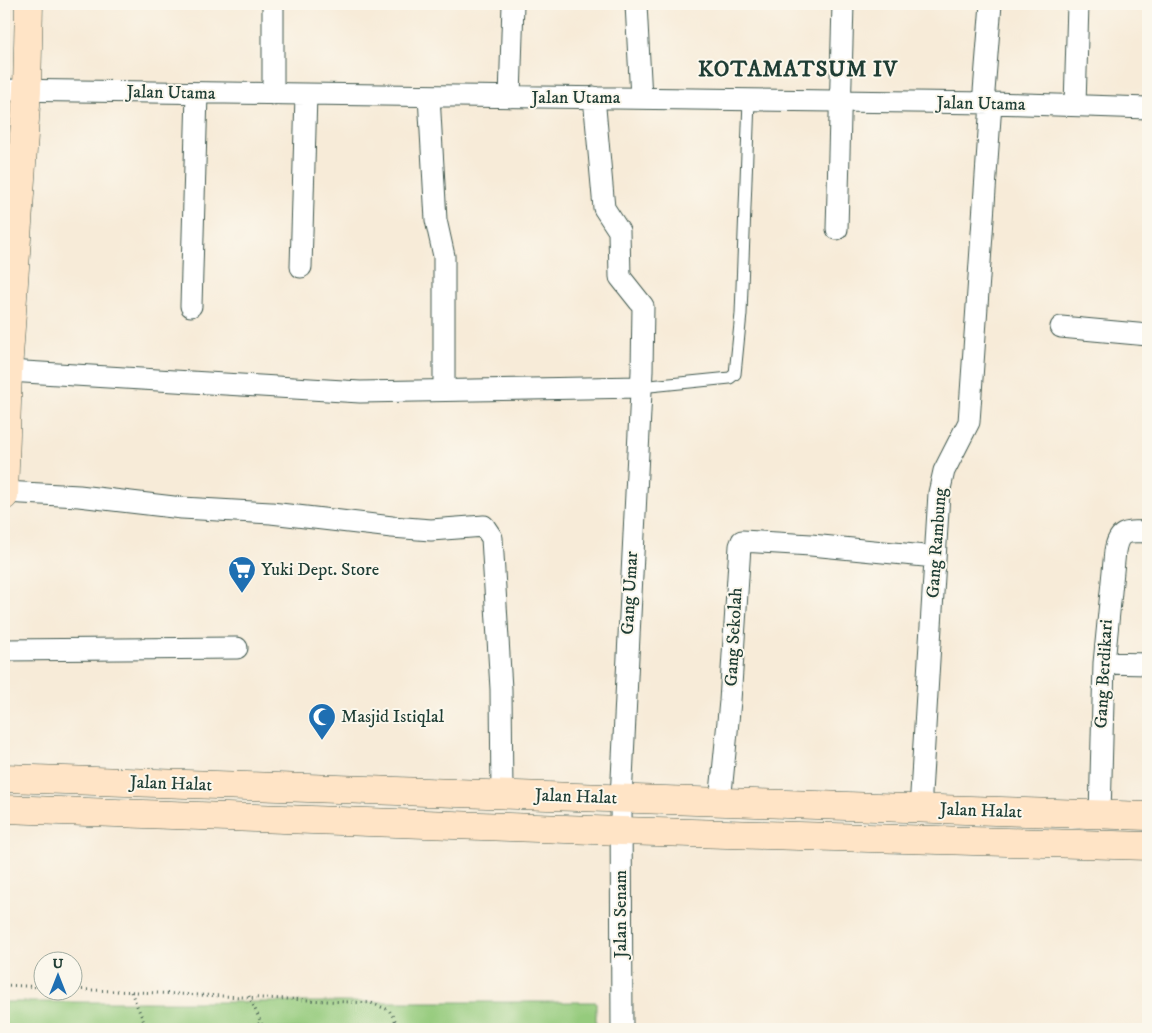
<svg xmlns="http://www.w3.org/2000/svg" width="1152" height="1033" font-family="'IM FELL DW Pica',serif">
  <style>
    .green { fill: #95cb7d; stroke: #5a8458 }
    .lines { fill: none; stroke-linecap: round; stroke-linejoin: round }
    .lane-casing { stroke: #3f574d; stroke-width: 13 }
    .street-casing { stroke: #3f574d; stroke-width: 23 }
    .secondary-casing { stroke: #3f574d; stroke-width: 29 }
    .path { stroke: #3f574d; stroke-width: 3; stroke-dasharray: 1 4; stroke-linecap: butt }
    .lane { stroke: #fff; stroke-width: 11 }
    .street { stroke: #fff; stroke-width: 21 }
    .secondary { stroke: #ffe4c6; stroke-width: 28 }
    .labels { text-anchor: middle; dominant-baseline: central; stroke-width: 4; stroke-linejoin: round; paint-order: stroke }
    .street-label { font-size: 18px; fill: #1f3d34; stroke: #fbf7ec }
    .poi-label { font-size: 18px; fill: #1f3d34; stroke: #fbf7ec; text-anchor: start }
    .district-label { font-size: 22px; font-weight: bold; letter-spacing: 1px; fill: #1f3d34; stroke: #fbf7ec }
  </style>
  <rect width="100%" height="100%" fill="#fbf7ec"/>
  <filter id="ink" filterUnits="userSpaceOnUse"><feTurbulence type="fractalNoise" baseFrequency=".02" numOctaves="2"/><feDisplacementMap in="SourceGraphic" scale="10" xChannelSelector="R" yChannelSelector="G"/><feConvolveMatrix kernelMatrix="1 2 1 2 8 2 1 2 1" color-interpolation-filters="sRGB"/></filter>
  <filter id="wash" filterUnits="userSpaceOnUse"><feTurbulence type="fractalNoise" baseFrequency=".0096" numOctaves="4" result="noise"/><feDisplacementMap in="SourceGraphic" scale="20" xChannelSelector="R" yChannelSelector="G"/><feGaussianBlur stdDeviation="1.12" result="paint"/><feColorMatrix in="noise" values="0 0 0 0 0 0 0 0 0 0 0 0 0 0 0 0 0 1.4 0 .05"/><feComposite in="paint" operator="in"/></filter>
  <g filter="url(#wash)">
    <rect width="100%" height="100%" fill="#f7ebd8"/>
    <path class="green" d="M 4,1002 L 596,1002 L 596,1029 L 4,1029 Z"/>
  </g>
  <g filter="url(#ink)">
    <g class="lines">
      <defs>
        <path id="lane" d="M 640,387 L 730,378 L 735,374 L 741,314 L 749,100"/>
        <path id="street" d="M 636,4 L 641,98
          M 4,90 L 991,103 L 1148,108
          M 273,94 L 273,4
          M 429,96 L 436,220 L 444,256 L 444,390
          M 510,97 L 513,4
          M 594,97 L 604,208 L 619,231 L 620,277 L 643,306 L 642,371 L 621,799 L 622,1029
          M 983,104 L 991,4
          M 1075,105 L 1078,4
          M 837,229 L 843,4
          M 301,267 L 306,95
          M 191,306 L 197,94
          M 1061,327 L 1148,335
          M 8,371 L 360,392 L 640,387
          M 4,492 L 79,496 L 182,508 L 271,513 L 392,527 L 431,530 L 484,526 L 492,538 L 501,689 L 502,795
          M 4,650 L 237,648
          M 1104,663 L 1148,664
          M 720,803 L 730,701 L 740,546 L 742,541 L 811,545 L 935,557
          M 920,810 L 939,493 L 944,471 L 969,422 L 991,103
          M 1100,815 L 1104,663 L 1115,551 C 1119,528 1129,532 1148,532"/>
        <path id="secondary" d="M 4,496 L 8,371 L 27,90 L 29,4
          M 4,778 L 1148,816
          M 4,809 L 621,831 L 1148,846"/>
      </defs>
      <use href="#lane" class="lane-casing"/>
      <use href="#street" class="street-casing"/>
      <use href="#secondary" class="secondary-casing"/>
      <path class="path" d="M 4,985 L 42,987
        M 72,989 L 371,1003 L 389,1010 L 400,1029
        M 131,992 L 147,1029
        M 249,996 L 264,1029
        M 4,1026 L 5,1029
        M 244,1029 L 261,1023"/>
      <use href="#lane" class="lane"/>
      <use href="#street" class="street"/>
      <use href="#secondary" class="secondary"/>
    </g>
  </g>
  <defs>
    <symbol id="supermarket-pin" viewBox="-11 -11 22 30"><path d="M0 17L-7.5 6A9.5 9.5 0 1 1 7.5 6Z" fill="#1f6fb2" stroke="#fbf7ec"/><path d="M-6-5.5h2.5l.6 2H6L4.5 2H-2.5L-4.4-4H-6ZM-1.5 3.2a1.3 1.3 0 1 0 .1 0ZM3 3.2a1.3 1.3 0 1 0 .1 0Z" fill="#fff"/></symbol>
    <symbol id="mosque-pin" viewBox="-11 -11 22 30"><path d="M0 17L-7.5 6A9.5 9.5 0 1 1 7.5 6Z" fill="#1f6fb2" stroke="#fbf7ec"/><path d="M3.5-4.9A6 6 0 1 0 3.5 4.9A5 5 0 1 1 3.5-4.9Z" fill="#fff"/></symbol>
  </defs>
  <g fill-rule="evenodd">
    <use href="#supermarket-pin" x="226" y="554" width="32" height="43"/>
    <use href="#mosque-pin" x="306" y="701" width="32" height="43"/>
  </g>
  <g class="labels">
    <g class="street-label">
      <text transform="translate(171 93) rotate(1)">Jalan Utama</text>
      <text x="576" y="98">Jalan Utama</text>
      <text transform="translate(981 104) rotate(1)">Jalan Utama</text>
      <text transform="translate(937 543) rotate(-86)">Gang Rambung</text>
      <text transform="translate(630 593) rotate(-87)">Gang Umar</text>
      <text transform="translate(734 637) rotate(-87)">Gang Sekolah</text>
      <text transform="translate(1104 674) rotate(-87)">Gang Berdikari</text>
      <text transform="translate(171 784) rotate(2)">Jalan Halat</text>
      <text transform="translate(576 797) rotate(2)">Jalan Halat</text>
      <text transform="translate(981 811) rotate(2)">Jalan Halat</text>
      <text transform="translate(621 914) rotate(-90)">Jalan Senam</text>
    </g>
    <g class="poi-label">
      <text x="261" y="570">Yuki Dept. Store</text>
      <text x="341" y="717">Masjid Istiqlal</text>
    </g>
    <g class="district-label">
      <text x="798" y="69">KOTAMATSUM IV</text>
    </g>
  </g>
  <rect width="1152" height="1033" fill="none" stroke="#fbf7ec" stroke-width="20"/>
  <g transform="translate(58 976)"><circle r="24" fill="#fbf7ec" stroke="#a3ada2"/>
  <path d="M0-4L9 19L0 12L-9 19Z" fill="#1f6fb2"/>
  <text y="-8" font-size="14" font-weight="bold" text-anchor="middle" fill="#1f3d34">U</text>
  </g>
</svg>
